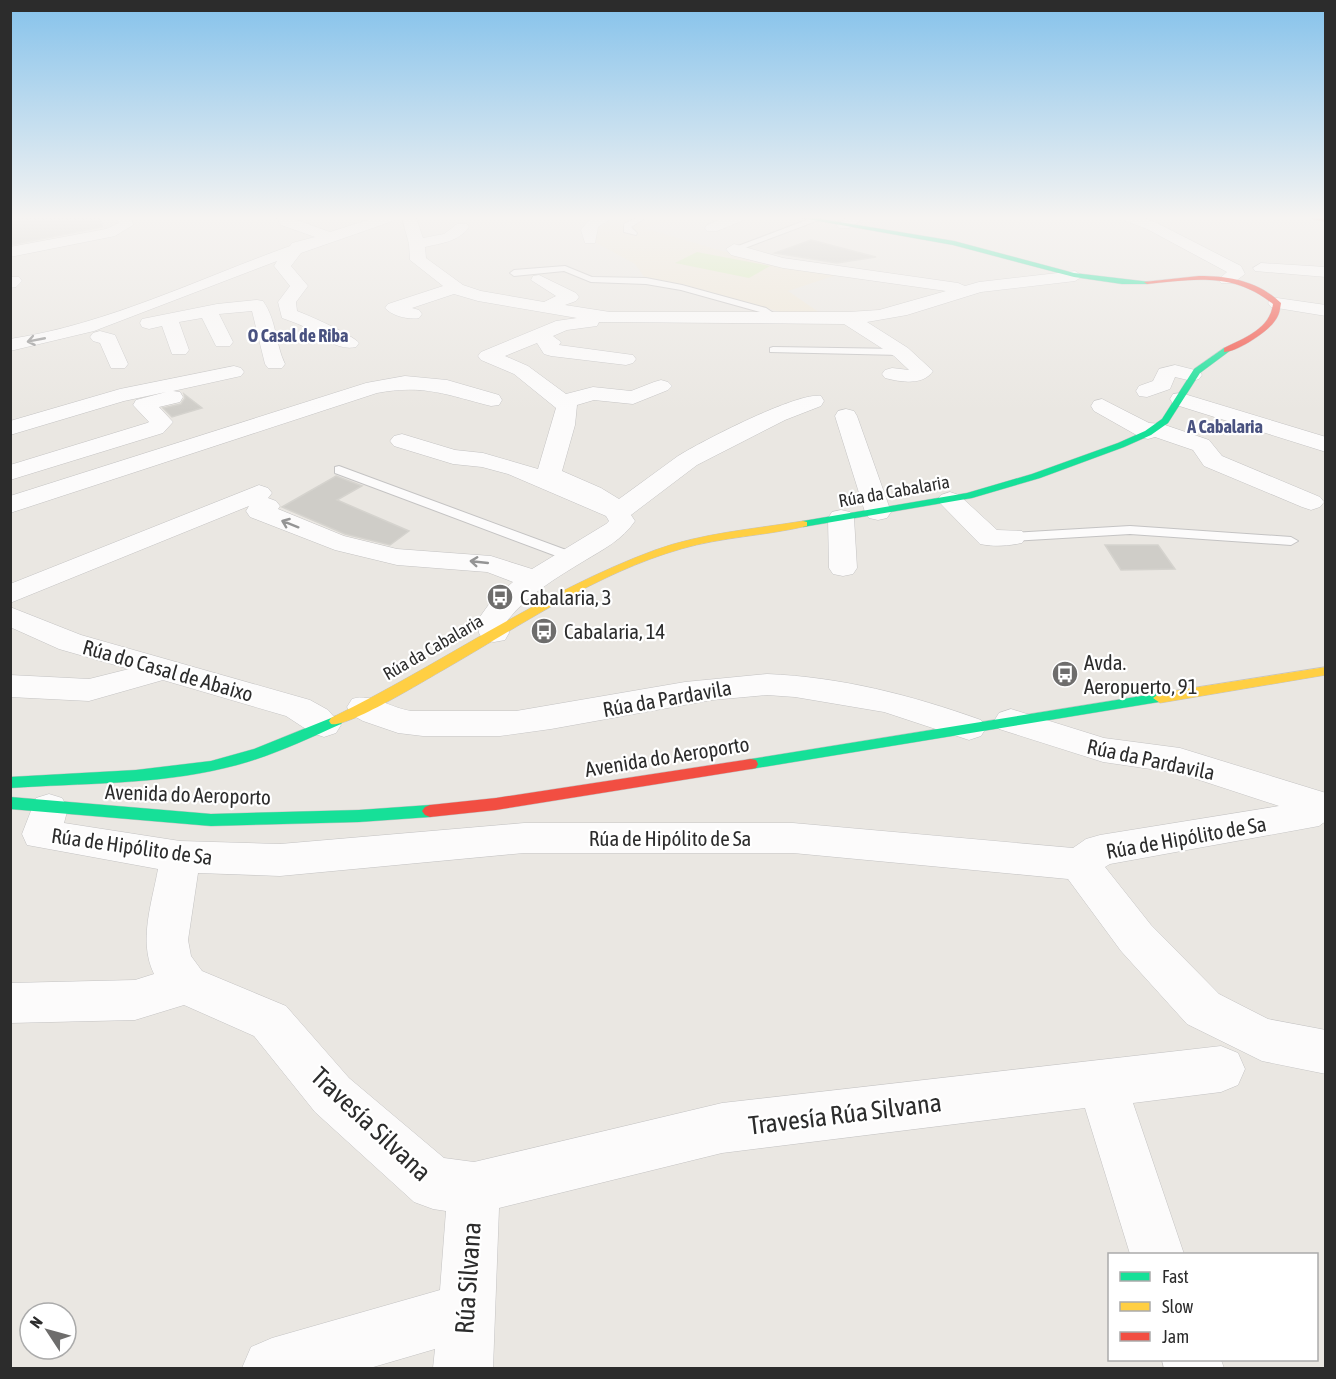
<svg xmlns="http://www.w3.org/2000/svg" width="1336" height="1379" font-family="'Asap Condensed',sans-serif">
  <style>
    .education { fill: #eee6d6 }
    .pitch { fill: #d6ebb7 }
    .building { fill: #cfcdc8; stroke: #d5d3ce; stroke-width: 1.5 }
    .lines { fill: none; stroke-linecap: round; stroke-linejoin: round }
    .lane-casing { stroke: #c4c3c3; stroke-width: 2 }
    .street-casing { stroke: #c4c3c3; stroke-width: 1 }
    .fast-casing { stroke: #c4c3c3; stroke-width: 1 }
    .slow-casing { stroke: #c4c3c3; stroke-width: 1 }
    .jam-casing { stroke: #c4c3c3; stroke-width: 1 }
    .lane { fill: #fcfbfb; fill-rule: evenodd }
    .street { fill: #fcfbfb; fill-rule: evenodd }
    .fast { fill: #16e098; fill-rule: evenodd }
    .slow { fill: #ffcf43; fill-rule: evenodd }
    .jam { fill: #f24e42; fill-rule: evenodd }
    .oneway { stroke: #949494 }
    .labels { text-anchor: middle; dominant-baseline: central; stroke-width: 4.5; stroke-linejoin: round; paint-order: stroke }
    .far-neighbourhood-label { font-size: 18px; font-weight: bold; fill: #495280; stroke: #fff }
    .far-street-label { font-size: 18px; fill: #2c2c2c; stroke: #fff }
    .poi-label { font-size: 21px; fill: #2c2c2c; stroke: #fff; text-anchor: start }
    .street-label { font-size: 21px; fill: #2c2c2c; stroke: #fff }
    .near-street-label { font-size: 26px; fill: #2c2c2c; stroke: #fff }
  </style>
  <rect width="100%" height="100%" fill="#eae7e2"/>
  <path class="education" d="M 612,218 L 674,218 L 677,219 L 644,228 L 722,251 L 836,275 L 788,291 L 823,315 L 789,314 L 645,278 L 635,264 L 593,241 L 594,231 Z"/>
  <path class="pitch" d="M 697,252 L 770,266 L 749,278 L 675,263 Z"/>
  <path class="building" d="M 10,218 L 101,218 L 102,227 L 10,245 Z
    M 811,240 L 876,257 L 837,263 L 775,253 Z
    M 184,394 L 202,408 L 172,417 L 163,408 L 181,404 L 185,398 Z
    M 336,476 L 362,486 L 337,500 L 409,531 L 390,545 L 345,534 L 282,507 Z
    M 1105,545 L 1158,545 L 1175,569 L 1121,570 Z"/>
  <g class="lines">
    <defs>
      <path id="lane" d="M 636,218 L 645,218 L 631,227 L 637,233 L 636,235 L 624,232 L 624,224 Z
        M 812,218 L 819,220 L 737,251 L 730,249 Z
        M 565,266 L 592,277 L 646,278 L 682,285 L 766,308 L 778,316 L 773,319 L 760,312 L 681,290 L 646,284 L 591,282 L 564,271 L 514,276 L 510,273 L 514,270 Z
        M 773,347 L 901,349 L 906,352 L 901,355 L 770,352 L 770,348 Z
        M 339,466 L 577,554 L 579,557 L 577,560 L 567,560 L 335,473 L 335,467 Z
        M 1130,526 L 1291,537 L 1298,541 L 1291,545 L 1130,534 L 1012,541 L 1005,537 L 1012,533 Z"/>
      <path id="street" d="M 114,218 L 131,218 L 133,225 L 115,236 L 10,257 L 10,247 L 106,229 L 119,223 Z
        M 277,218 L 291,218 L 330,232 L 374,218 L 395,218 L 393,221 L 301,253 L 291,266 L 308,286 L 296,302 L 297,311 C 308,315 353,335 359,343 L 356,347 C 338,351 322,337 308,329 C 300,324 290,321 282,318 L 278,302 L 290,286 L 274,266 L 277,261 L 94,331 L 10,351 L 10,339 C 108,324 198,279 290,246 L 292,243 L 315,237 L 281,225 Z
        M 402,218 L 416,218 L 423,238 L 444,234 L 457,224 L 467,224 L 469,227 C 458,242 442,243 425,247 L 426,258 L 463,285 L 481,291 L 544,302 L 556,296 L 531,280 L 533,276 L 539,275 L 576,293 L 579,297 L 576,301 L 565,305 L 610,312 L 848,312 L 879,310 L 946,291 L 783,268 L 731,255 L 726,249 L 734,244 L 783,258 L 958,283 L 965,286 L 979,282 L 1075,271 L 1083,276 L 1075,281 L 981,292 L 907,315 L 867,322 L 908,348 L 933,371 C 923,386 900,382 885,378 L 882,374 L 885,370 L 892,368 L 909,370 L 894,356 L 844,324 L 599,322 L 597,326 L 567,330 L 553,336 L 561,342 L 559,345 L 633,355 L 636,359 L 633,363 L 626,365 L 551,356 L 544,354 L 537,343 L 505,356 L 528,366 L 566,394 L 593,387 L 631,391 L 654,382 L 661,380 L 668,382 L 672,386 L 668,390 L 633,404 L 594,400 L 577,405 L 575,425 L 562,471 L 601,488 L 619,499 C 639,485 658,470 678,456 C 700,442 799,391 821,396 L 824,401 L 821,406 L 785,420 L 697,465 L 631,515 L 635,521 C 622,540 604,549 584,561 C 556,578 527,595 507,621 L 509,633 L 505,640 L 494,642 L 483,640 L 479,633 L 477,621 L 492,600 L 513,582 L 487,572 L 397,565 L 335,550 L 250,517 L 246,511 L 249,506 L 10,603 L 10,584 L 259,485 L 268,488 L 272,493 L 268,498 L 276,501 L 280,506 L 278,509 L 344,536 L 397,549 L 491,556 L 532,569 L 606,524 L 609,521 L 606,516 L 508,474 L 482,467 L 453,464 L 394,446 L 390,441 L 394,436 L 402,434 L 455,450 L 483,453 L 538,469 L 556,408 L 514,374 L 481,360 L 478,356 L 481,352 L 556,321 L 577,318 L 478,301 L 454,294 L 412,308 L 419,310 L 422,314 L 419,318 C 409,320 392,316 385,308 L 388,304 L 443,286 L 410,260 L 409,244 Z
        M 594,218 L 612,218 L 598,227 L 595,243 L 585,243 L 581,230 L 588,221 Z
        M 724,218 L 744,218 L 742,221 L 717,231 L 707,231 L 705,228 L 707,225 Z
        M 846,218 L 864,218 L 849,228 L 839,228 L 837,225 Z
        M 1124,218 L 1144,218 L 1157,223 L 1241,266 L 1245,274 L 1233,283 L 1221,283 L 1219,279 L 1227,272 L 1147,229 L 1126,221 Z
        M 1261,263 L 1326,267 L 1326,277 L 1255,271 L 1253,268 Z
        M 10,277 L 19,277 L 22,281 L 16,287 L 10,288 Z
        M 1277,298 L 1326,305 L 1326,316 L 1271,307 L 1268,303 L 1271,299 Z
        M 257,300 L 263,301 C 277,321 275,343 285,364 L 282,368 L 268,368 L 265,364 L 252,311 L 219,314 L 233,342 L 230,346 L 216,346 L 202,318 L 179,322 L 189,350 L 186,354 L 172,354 L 162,326 L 149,329 L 142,327 L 140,323 L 142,319 L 217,304 Z
        M 100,331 L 115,335 L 128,364 L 125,368 L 111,368 L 100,343 L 93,341 L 90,337 L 93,333 Z
        M 1175,365 L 1199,371 L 1202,375 L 1199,379 L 1192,381 L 1175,377 L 1170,389 L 1147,397 L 1139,396 L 1136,391 L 1139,386 L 1153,381 L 1159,369 Z
        M 234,366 L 241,368 L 244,372 L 241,376 L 173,391 L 180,392 L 183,397 L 180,402 L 159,407 L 173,422 L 163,433 L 10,480 L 10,465 L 147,423 L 149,422 L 133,405 L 136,400 L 166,392 L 124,401 L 10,435 L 10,421 L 120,389 Z
        M 405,376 L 447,380 L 499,395 L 502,400 L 499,405 L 491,406 C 447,395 424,384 377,393 L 10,513 L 10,496 L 366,383 Z
        M 1181,393 L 1326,437 L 1326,452 L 1173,404 L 1170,399 L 1173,394 Z
        M 1102,399 L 1149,423 L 1162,424 L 1209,440 L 1222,456 L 1320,497 L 1324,502 L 1320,507 L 1311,510 L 1302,507 L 1204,466 L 1193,450 L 1155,437 L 1148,439 L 1140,437 L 1094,411 L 1091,406 L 1094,401 Z
        M 846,409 L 854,411 L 857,416 L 891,512 L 887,518 L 878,520 L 869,518 L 865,512 L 835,416 L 838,411 Z
        M 950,492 L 959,495 L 997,530 L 1022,531 L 1026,537 L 1022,543 C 1008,546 994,547 980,544 L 937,500 L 941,495 Z
        M 841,510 L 850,512 L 854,518 L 857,568 L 853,574 L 843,576 L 833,574 L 829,568 L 828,518 L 832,512 Z
        M 10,607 L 81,635 L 310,700 L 328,710 L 341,725 L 336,733 L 324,737 L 312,733 L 286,716 L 163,680 L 89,701 L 10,697 L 10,675 L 89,679 L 129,669 L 59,649 L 10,627 Z
        M 767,674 C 841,677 911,695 981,720 L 986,728 L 981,736 L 969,740 L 884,712 L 795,697 L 767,695 L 712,700 L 551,729 L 500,736 L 423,736 L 398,733 L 363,721 L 352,715 L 347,707 L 352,699 C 373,693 390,708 411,711 L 516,711 L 685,682 Z
        M 1011,709 L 1104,738 L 1180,748 L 1326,793 L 1326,821 L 1319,826 L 1110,864 L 1105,867 L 1151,925 L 1219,994 L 1268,1019 L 1326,1030 L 1326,1074 L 1262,1061 L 1187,1024 L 1121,951 L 1068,879 L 793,853 L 524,853 L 280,876 L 198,873 L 188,940 L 191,956 L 202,971 L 286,1006 L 349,1078 L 444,1158 L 474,1162 L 722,1103 L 1221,1046 L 1238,1053 L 1245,1069 L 1238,1085 L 1221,1092 L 1133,1103 L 1184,1254 L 1130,1254 L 1085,1108 L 722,1153 L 499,1208 L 493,1368 L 433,1368 L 435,1349 L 370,1368 L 242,1368 L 251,1347 L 272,1338 L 440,1290 L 446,1211 L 433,1209 L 414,1202 L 315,1112 L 254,1036 L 184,1005 L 135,1020 L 10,1023 L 10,983 L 135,980 L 154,974 C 138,941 152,903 158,869 L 27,845 L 22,834 L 36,798 L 49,794 L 62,798 L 68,808 L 64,823 L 180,841 L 280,844 L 524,823 L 793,823 L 1073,848 L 1086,839 L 1100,835 L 1279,806 L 1178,773 L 1103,762 L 999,729 L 994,721 L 999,713 Z
        M 1162,1360 L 1221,1360 L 1224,1368 L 1164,1368 Z"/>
      <path id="fast" d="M 802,218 L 815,218 L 954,241 L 1074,273 L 1150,282 L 1147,284 L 1122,284 L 1074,277 L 953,245 Z
        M 1224,348 L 1231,350 L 1200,373 L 1168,423 L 1151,435 L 1124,447 L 1040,478 L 972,498 L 803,527 L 798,524 L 803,521 L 967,493 L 1032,474 L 1118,443 L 1145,431 L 1162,419 L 1194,369 Z
        M 1160,693 L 1165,695 L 1167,698 L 1165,701 L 751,769 L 746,768 L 744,764 L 746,760 L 751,759 Z
        M 336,716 L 341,718 L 343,721 L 341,724 C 303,741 265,759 225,768 C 155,785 82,783 10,788 L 10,777 L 136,770 L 211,761 L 254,749 Z
        M 10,797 L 211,814 L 359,810 L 430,805 L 435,807 L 438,811 L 435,815 L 430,817 L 359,822 L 211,826 L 10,809 Z"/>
      <path id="slow" d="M 803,521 L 807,522 L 807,526 C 765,536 722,537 681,549 C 597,573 520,626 445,669 C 427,679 346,729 331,724 L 329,721 L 331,718 C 440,665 541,592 655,550 C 702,533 754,529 803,521 Z
        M 1326,667 L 1326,675 L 1160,703 L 1153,698 L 1160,693 Z"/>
      <path id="jam" d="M 1312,218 L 1326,218 L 1326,222 L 1313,219 Z
        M 1199,276 C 1229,276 1258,281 1281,303 C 1280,310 1279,316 1274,322 C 1267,332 1237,352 1224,352 L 1224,348 C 1244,338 1270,329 1273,304 C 1234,272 1194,279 1147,284 L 1144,282 Z
        M 751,759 L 756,760 L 758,764 L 756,768 L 751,769 L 496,810 L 430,817 L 425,815 L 422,811 L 425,807 L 430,805 L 496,798 Z"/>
    </defs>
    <use href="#lane" class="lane-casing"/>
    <use href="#street" class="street-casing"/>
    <use href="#fast" class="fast-casing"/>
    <use href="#slow" class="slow-casing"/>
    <use href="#jam" class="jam-casing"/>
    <use href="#lane" class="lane"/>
    <use href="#street" class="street"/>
    <use href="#fast" class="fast"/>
    <use href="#slow" class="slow"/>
    <use href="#jam" class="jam"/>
  </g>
  <defs><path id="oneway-shaft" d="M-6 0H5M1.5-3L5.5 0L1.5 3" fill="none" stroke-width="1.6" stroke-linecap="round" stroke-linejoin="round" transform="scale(1.5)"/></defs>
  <g class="oneway">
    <use href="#oneway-shaft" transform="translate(36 340) rotate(169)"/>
    <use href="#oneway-shaft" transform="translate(290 524) rotate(-158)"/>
    <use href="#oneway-shaft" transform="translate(479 562) rotate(-174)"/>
  </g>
  <linearGradient id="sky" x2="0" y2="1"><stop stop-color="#85c2eb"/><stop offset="0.53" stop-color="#f6f4f2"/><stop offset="1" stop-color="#f6f4f2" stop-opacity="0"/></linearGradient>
  <rect width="1336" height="411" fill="url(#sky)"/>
  <defs>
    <symbol id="bus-disc" viewBox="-11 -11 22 22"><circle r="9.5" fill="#6e6d6c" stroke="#fff"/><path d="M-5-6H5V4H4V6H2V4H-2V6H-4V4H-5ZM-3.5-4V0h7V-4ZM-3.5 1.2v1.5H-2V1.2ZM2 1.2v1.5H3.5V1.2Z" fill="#fff"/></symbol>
  </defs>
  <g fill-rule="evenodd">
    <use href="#bus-disc" x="485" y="582" width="30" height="30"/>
    <use href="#bus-disc" x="529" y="616" width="30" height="30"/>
    <use href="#bus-disc" x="1050" y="659" width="30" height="30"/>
  </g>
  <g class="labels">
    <g class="far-neighbourhood-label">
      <text x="298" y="335">O Casal de Riba</text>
      <text x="1225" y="426">A Cabalaria</text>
    </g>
    <g class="far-street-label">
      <text transform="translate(894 491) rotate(-10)">Rúa da Cabalaria</text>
      <text transform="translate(433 647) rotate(-30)">Rúa da Cabalaria</text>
    </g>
    <g class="poi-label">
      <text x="520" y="597">Cabalaria, 3</text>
      <text x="564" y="631">Cabalaria, 14</text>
      <text x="1084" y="662">Avda.<tspan x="1084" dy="24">Aeropuerto, 91</tspan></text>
    </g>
    <g class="street-label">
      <text transform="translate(168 670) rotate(16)">Rúa do Casal de Abaixo</text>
      <text transform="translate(667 698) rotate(-10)">Rúa da Pardavila</text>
      <text transform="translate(667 756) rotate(-9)">Avenida do Aeroporto</text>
      <text transform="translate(1151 759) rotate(12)">Rúa da Pardavila</text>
      <text transform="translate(188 794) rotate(2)">Avenida do Aeroporto</text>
      <text transform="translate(1186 837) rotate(-10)">Rúa de Hipólito de Sa</text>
      <text x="670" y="838">Rúa de Hipólito de Sa</text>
      <text transform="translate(132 846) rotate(8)">Rúa de Hipólito de Sa</text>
    </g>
    <g class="near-street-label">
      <text transform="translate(845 1114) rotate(-7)">Travesía Rúa Silvana</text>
      <text transform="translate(371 1124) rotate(43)">Travesía Silvana</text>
      <text transform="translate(468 1278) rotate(-86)">Rúa Silvana</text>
    </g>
  </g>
  <rect width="1336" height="1379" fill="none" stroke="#2c2c2c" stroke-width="24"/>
  <rect x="1108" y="1253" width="210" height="108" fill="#ffffff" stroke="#ababab" stroke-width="1.5"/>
  <rect x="1120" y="1272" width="30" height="9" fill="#16e098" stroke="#ababab" stroke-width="1.5"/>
  <text x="1162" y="1283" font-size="18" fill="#2c2c2c">Fast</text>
  <rect x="1120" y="1302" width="30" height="9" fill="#ffcf43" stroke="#ababab" stroke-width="1.5"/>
  <text x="1162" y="1313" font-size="18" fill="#2c2c2c">Slow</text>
  <rect x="1120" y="1332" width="30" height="9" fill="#f24e42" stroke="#ababab" stroke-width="1.5"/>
  <text x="1162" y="1343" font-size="18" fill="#2c2c2c">Jam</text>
  <g transform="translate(48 1331) rotate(306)"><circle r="28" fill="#ffffff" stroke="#ababab" stroke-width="1.5"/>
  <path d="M0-4.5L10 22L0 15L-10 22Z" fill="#6e6d6c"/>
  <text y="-9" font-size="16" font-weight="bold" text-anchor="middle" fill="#2c2c2c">N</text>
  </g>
</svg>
